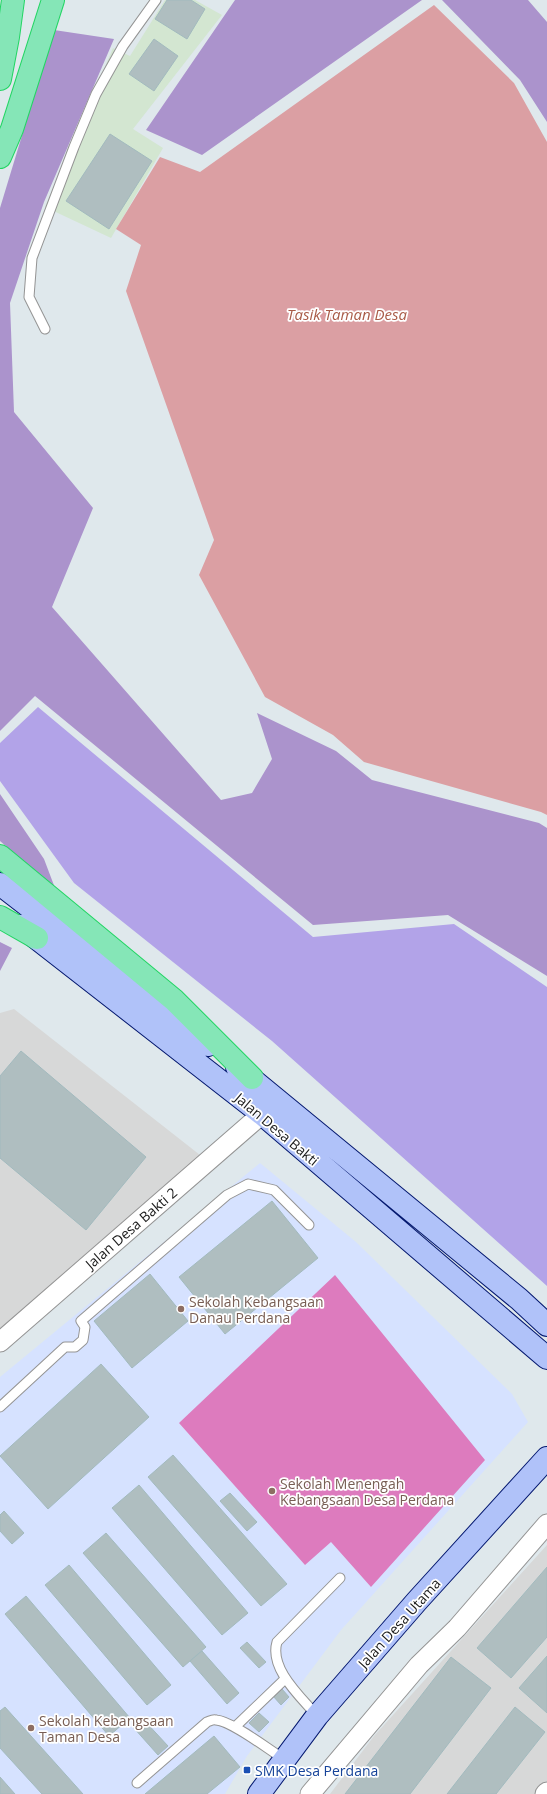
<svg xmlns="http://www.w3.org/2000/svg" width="547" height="1794" font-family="'Open Sans',sans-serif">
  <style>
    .residential { fill: #d7d8d8 }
    .industrial { fill: #d3e6d1 }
    .education { fill: #d6e2ff }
    .grass { fill: #b2a3e8 }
    .forest { fill: #ab93cc }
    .pitch { fill: #dd7bbe }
    .water { fill: #db9fa3 }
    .building { fill: #afbec0; stroke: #a2babe }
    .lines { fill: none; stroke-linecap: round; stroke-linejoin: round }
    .lane-casing { stroke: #949494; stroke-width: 11 }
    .street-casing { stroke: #949494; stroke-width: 21 }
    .secondary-casing { stroke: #04186f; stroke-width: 24 }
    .highway-casing { stroke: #22d563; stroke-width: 24 }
    .lane { stroke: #fff; stroke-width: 9 }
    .street { stroke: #fff; stroke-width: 19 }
    .secondary { stroke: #b0c2f9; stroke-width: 22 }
    .highway { stroke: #85e6b7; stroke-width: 22 }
    .education-dot { fill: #8d6e63; stroke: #fff; stroke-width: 1.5 }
    .transit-dot { fill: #1a4fb4; stroke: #fff; stroke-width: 1.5 }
    .labels { text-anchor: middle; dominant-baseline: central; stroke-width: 3.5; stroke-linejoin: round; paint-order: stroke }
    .street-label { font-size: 14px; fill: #1a1a1a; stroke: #fff }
    .education-label { font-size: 14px; fill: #785e54; stroke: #fff; text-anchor: start }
    .transit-label { font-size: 14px; fill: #164399; stroke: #fff; text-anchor: start }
    .water-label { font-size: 15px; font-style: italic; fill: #a95b47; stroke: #fff }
  </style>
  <rect width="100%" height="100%" fill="#dfe8ec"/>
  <path class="residential" d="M 14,1009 L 200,1155 L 0,1332 L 0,1013 Z
    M 547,1545 L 547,1794 L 330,1794 L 374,1736 Z"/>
  <path class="industrial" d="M 165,0 L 195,0 L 222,15 L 133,129 L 163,148 L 111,238 L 45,207 L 113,48 L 130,56 Z"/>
  <path class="education" d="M 260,1163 L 356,1242 L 512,1394 L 528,1422 L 341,1630 L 247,1756 L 225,1794 L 0,1794 L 0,1377 Z"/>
  <path class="grass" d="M 38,707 L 313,937 L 454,924 L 547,987 L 547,1286 L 272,1041 L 74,883 L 0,781 L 0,743 Z"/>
  <path class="forest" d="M 235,0 L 422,0 L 202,155 L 146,130 Z
    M 442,0 L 528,0 L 547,22 L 547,122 L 520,80 Z
    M 54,30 L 114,39 L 44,202 L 10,303 L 14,412 L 93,508 L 52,607 L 221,800 L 252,793 L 272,759 L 257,713 L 336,751 L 372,780 L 539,823 L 547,828 L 547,976 L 448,915 L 313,925 L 35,696 L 0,731 L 0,208 Z
    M 0,794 L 44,859 L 55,888 L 0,841 Z
    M 0,942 L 12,948 L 0,971 Z"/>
  <path class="pitch" d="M 335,1275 L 485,1460 L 371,1587 L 331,1542 L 305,1565 L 179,1423 Z"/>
  <path class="water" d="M 434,5 L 514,83 L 547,142 L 547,815 L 541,812 L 364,762 L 333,735 L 265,697 L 199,575 L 214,540 L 126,291 L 141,245 L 116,229 L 160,157 L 200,172 Z"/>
  <path class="building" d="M 167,0 L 191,0 L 205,9 L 187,39 L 155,19 Z
    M 154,39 L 178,56 L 154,91 L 129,74 Z
    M 110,134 L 152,161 L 109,229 L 66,201 Z
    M 21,1051 L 146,1157 L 86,1230 L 0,1158 L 0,1076 Z
    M 272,1201 L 318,1258 L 225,1334 L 179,1277 Z
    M 150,1274 L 188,1321 L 132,1368 L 94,1321 Z
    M 101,1364 L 149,1417 L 48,1509 L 0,1456 Z
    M 173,1455 L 287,1584 L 261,1606 L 148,1477 Z
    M 139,1485 L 248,1613 L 222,1635 L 112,1508 Z
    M 230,1493 L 257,1522 L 247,1531 L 220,1501 Z
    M 4,1511 L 24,1533 L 12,1544 L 0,1531 L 0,1515 Z
    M 106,1533 L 206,1647 L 183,1667 L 83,1553 Z
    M 69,1565 L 171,1685 L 147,1705 L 45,1585 Z
    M 547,1567 L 547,1637 L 511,1678 L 477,1648 Z
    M 26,1596 L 130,1718 L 109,1736 L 5,1614 Z
    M 247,1642 L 266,1662 L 259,1668 L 240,1648 Z
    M 202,1651 L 239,1693 L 227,1704 L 190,1661 Z
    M 547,1656 L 547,1713 L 519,1688 Z
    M 451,1657 L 491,1688 L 410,1794 L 345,1794 Z
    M 282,1689 L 289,1697 L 281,1705 L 273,1696 Z
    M 5,1707 L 83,1794 L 42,1794 L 0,1748 L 0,1711 Z
    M 515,1707 L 545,1732 L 496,1794 L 447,1794 Z
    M 259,1713 L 269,1722 L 259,1732 L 249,1723 Z
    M 143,1719 L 168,1746 L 158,1755 L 133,1727 Z
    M 214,1736 L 240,1767 L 207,1794 L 145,1794 Z
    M 0,1777 L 15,1794 L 0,1794 Z"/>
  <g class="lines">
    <defs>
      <path id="lane" d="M 45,329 L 29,297 L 32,258 L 74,147 L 96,94 L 123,46 L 156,0
        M 0,1407 L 65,1347 L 75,1347 L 83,1340 L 85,1327 L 81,1321 L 227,1195 L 248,1184 L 274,1190 L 309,1225
        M 317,1716 C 301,1697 269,1669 277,1642 L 340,1578
        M 235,1727 L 285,1679
        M 137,1783 L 207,1722 C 210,1721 213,1719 216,1720 C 232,1721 269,1750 284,1759"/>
      <path id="street" d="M 0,1342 L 262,1114
        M 310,1794 L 419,1665 L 457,1628 L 547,1524
        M 545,1794 L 547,1792"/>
      <path id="secondary" d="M 0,884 L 208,1045
        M 21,926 L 262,1114 L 547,1358
        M 237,1067 L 519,1299 L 547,1325
        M 259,1794 L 317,1716 L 417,1601 L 547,1458"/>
      <path id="highway" d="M 0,79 L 8,37 L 13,0
        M 0,157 L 12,129 L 53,0
        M 0,856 L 174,1000 L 252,1078
        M 0,917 L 37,938"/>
    </defs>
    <use href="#lane" class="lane-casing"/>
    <use href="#street" class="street-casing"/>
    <use href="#secondary" class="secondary-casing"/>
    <use href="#highway" class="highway-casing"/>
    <use href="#lane" class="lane"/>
    <use href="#street" class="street"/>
    <use href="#secondary" class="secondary"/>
    <use href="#highway" class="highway"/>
  </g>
  <g class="education-dot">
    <circle cx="181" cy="1309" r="4"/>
    <circle cx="272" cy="1491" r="4"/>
    <circle cx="31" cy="1728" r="4"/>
  </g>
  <rect class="transit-dot" x="243" y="1766" width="8" height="8" rx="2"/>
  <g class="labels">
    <g class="street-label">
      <text transform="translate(277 1129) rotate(40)">Jalan Desa Bakti</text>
      <text transform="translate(131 1228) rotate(-41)">Jalan Desa Bakti 2</text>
      <text transform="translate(399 1623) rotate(-48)">Jalan Desa Utama</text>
    </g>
    <g class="education-label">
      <text x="189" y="1301">Sekolah Kebangsaan<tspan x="189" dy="16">Danau Perdana</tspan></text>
      <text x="280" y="1483">Sekolah Menengah<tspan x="280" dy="16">Kebangsaan Desa Perdana</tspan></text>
      <text x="39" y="1720">Sekolah Kebangsaan<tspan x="39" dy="16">Taman Desa</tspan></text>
    </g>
    <g class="transit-label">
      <text x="255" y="1770">SMK Desa Perdana</text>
    </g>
    <g class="water-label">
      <text x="347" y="314">Tasik Taman Desa</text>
    </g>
  </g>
</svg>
